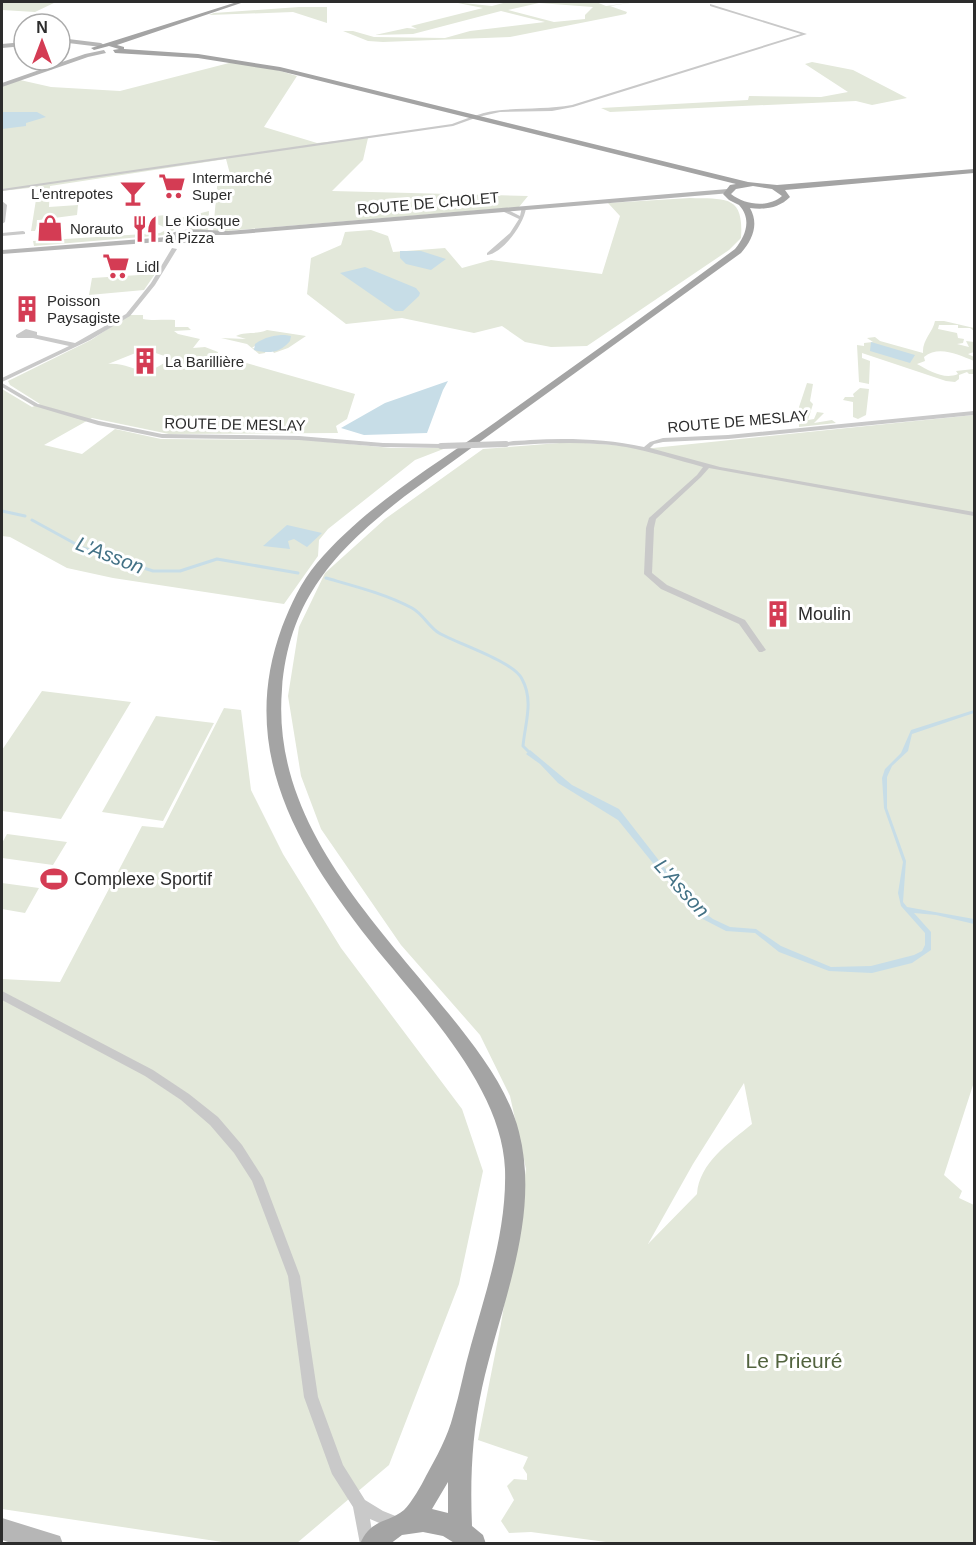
<svg xmlns="http://www.w3.org/2000/svg" width="976" height="1545" font-family="Arial,sans-serif">
  <style>
    .green { fill: #e3e8da; fill-rule: evenodd }
    .water { fill: #c7dde7 }
    .lines { fill: none; stroke-linecap: round; stroke-linejoin: round }
    .stream { stroke: #c7dde7; stroke-width: 3 }
    .street { fill: #c9c9c9; fill-rule: evenodd }
    .secondary { fill: #b6b6b6; fill-rule: evenodd }
    .primary { fill: #a4a4a4; fill-rule: evenodd }
    .street-bridge { stroke: #c9c9c9; stroke-width: 6 }
    .labels { text-anchor: middle; dominant-baseline: central; stroke-width: 6; stroke-linejoin: round; paint-order: stroke }
    .far-poi-label { font-size: 15px; fill: #2c2c2c; stroke: #fff; text-anchor: start }
    .far-street-label { font-size: 15px; fill: #2c2c2c; stroke: #fff }
    .poi-label { font-size: 18px; fill: #2c2c2c; stroke: #fff; text-anchor: start }
    .water-label { font-size: 20px; font-style: italic; fill: #427185; stroke: #fff }
    .near-park-label { font-size: 21px; fill: #52633e; stroke: #fff }
  </style>
  <rect width="100%" height="100%" fill="#fff"/>
  <path class="green" d="M 2,2 L 56,2 L 35,12 L 2,10 Z
    M 453,2 L 492,6 L 507,2 L 596,2 L 606,6 L 636,2 L 610,6 L 627,12 L 626,14 L 510,37 L 383,42 L 368,41 L 343,31 L 353,31 L 374,37 L 445,38 L 470,31 L 545,22 L 501,11 L 413,34 L 375,35 L 407,28 L 417,29 L 411,26 L 483,8 ZM 539,3 L 593,7 L 585,15 L 585,19 L 554,22 L 508,10 Z
    M 299,7 L 327,7 L 327,23 L 293,12 L 209,15 L 214,13 Z
    M 233,62 L 264,66 L 297,76 L 264,127 L 317,143 L 368,138 L 363,160 L 332,191 L 528,196 L 519,207 L 213,232 L 218,176 L 230,174 L 226,159 L 50,186 L 49,207 L 78,205 L 77,215 L 39,220 L 35,231 L 31,231 L 38,187 L 2,191 L 2,86 L 20,80 L 51,87 L 120,91 Z
    M 812,62 L 853,70 L 907,98 L 872,105 L 856,101 L 610,112 L 601,108 L 748,100 L 749,96 L 821,97 L 848,92 L 805,64 Z
    M 690,198 C 726,199 744,195 741,238 L 729,250 L 587,346 L 551,347 L 525,342 L 502,326 L 474,333 L 402,318 L 346,324 L 307,294 L 311,258 L 341,245 L 345,232 L 371,230 L 388,236 L 393,252 L 445,248 L 462,268 L 491,260 L 602,274 L 620,216 L 608,203 Z
    M 209,211 L 208,233 L 190,231 L 180,222 L 181,218 Z
    M 167,215 L 174,230 L 165,235 L 34,246 L 33,241 L 160,233 L 168,229 L 155,223 L 155,216 Z
    M 155,274 L 144,290 L 89,295 L 92,278 Z
    M 129,315 L 143,315 L 143,319 C 153,321 164,319 175,320 L 175,327 L 188,327 L 191,330 L 174,331 L 178,334 L 200,339 L 193,348 L 205,347 L 218,352 L 218,355 L 355,394 L 347,419 L 336,426 L 338,433 L 169,434 L 92,418 L 44,445 L 82,454 L 115,429 L 161,439 L 308,440 L 391,448 L 446,448 L 415,460 L 328,529 L 319,540 L 318,556 L 284,604 L 113,578 L 67,568 L 10,537 L 2,536 L 2,389 L 32,407 L 40,404 L 10,385 L 8,381 L 91,340 ZM 150,351 L 170,358 C 142,383 134,362 108,364 L 138,352 Z
    M 935,321 L 944,321 L 974,328 L 974,331 L 970,328 L 958,328 L 958,325 L 939,325 L 938,329 L 957,333 L 958,338 L 964,339 L 963,343 L 957,344 L 969,347 L 966,341 L 974,342 L 974,352 L 968,354 L 974,357 L 974,361 C 958,355 939,345 924,357 L 925,361 L 917,364 C 930,371 944,380 958,374 L 956,371 L 974,369 L 974,374 L 969,374 L 967,372 L 959,375 L 959,379 L 955,382 L 946,381 L 862,353 L 862,358 L 870,361 L 869,384 L 859,382 L 857,345 L 864,346 L 864,343 L 873,342 L 867,338 L 875,337 L 880,341 L 923,353 C 922,340 933,332 935,321 Z
    M 267,330 L 306,336 L 288,348 L 274,353 L 272,350 L 289,337 C 275,333 264,339 252,348 L 266,350 L 265,353 L 259,354 L 247,344 L 221,338 L 246,339 L 236,336 C 245,331 257,335 267,330 Z
    M 807,383 L 813,384 L 810,401 L 813,404 L 808,420 L 814,419 L 817,412 L 824,413 L 814,423 L 832,420 L 836,423 L 799,427 L 799,407 Z
    M 860,388 L 869,389 L 866,415 L 858,419 L 853,417 L 853,402 L 843,400 L 845,397 L 854,397 L 853,394 Z
    M 974,415 L 974,1082 L 944,1175 L 962,1191 L 959,1198 L 974,1205 L 974,1543 L 621,1544 L 531,1532 L 509,1533 L 501,1521 L 514,1500 L 507,1486 L 514,1479 L 527,1480 L 527,1474 L 523,1468 L 528,1457 L 478,1440 L 501,1324 L 526,1169 L 510,1096 L 480,1035 L 401,945 L 321,829 L 301,776 L 288,696 L 299,627 L 325,573 L 385,519 L 483,449 L 572,442 L 653,448 ZM 744,1083 L 752,1124 C 729,1143 699,1163 697,1194 L 648,1244 L 693,1164 Z
    M 42,691 L 131,702 L 61,819 L 2,811 L 2,750 Z
    M 224,708 L 241,710 L 251,790 L 283,854 L 341,948 L 462,1109 L 483,1171 L 459,1284 L 389,1465 L 297,1543 L 229,1543 L 2,1509 L 2,979 L 60,982 L 142,826 L 163,828 Z
    M 156,716 L 214,723 L 163,821 L 102,812 Z
    M 7,834 L 67,842 L 53,865 L 2,858 L 2,843 Z
    M 2,883 L 39,888 L 25,913 L 2,909 Z"/>
  <path class="water" d="M 2,112 L 37,112 L 46,117 L 26,123 L 26,126 L 2,129 Z
    M 400,251 L 421,251 L 446,259 L 431,270 L 406,264 L 400,258 Z
    M 365,267 L 416,288 L 420,293 L 419,296 L 403,311 L 395,311 L 340,273 Z
    M 285,335 L 291,336 L 290,341 C 280,353 269,354 254,350 L 255,344 C 265,337 274,335 285,335 Z
    M 871,342 L 915,355 L 910,363 L 870,351 Z
    M 448,381 L 443,390 L 427,433 L 364,435 L 341,428 L 385,403 Z
    M 287,525 L 322,533 L 307,547 L 294,539 L 288,541 L 290,549 L 263,546 Z
    M 974,710 L 974,713 L 912,734 L 908,751 L 892,766 L 887,777 L 887,808 L 906,861 L 903,902 L 907,907 L 974,919 L 974,924 L 936,915 L 914,913 L 931,932 L 931,950 L 912,963 L 872,973 L 829,971 L 779,952 L 755,933 L 726,931 L 695,915 L 618,820 L 558,783 L 540,764 L 526,754 L 530,750 L 572,785 L 619,809 L 685,894 L 699,909 L 713,919 L 730,927 L 756,929 L 781,946 L 831,967 L 871,966 L 914,955 L 922,951 L 925,945 L 925,933 L 901,906 L 898,893 L 903,862 L 884,808 L 882,778 L 885,769 L 901,753 L 911,730 Z"/>
  <g class="lines">
    <path class="stream" d="M 2,511 L 25,516
      M 32,520 L 83,548 L 153,571 L 180,571 L 217,559 L 298,573
      M 326,578 C 354,586 386,594 412,608 C 423,614 429,627 439,633 C 458,644 513,661 522,679 C 534,701 525,723 523,746 L 531,754"/>
    <path class="street" d="M 710,4 L 807,34 L 573,107 L 552,111 L 500,112 L 478,117 L 453,126 L 2,191 L 2,189 L 452,124 C 468,118 485,111 502,110 C 526,108 549,109 572,105 L 801,34 L 710,6 Z
      M 2,201 L 7,205 L 5,222 L 2,224 Z
      M 522,207 L 526,208 C 524,224 503,253 487,255 L 487,253 L 510,233 L 519,219 L 502,211 L 502,209 L 506,209 L 520,216 Z
      M 23,231 L 25,232 L 25,234 L 2,236 L 2,233 Z
      M 172,248 L 177,249 L 155,285 L 130,316 L 90,340 L 2,382 L 2,378 L 69,346 L 33,338 L 18,338 L 16,337 L 16,335 L 26,329 L 37,332 L 37,335 L 75,343 L 126,314 L 151,283 Z
      M 2,383 L 38,404 L 99,421 L 162,434 L 299,436 L 383,443 L 441,444 L 444,446 L 441,448 L 383,447 L 299,440 L 162,438 L 98,425 L 34,406 L 2,387 Z
      M 974,411 L 974,415 L 728,439 L 663,442 L 654,444 L 650,448 L 720,467 L 974,512 L 974,516 L 709,468 L 701,477 L 656,519 L 654,528 L 652,573 L 667,585 L 745,620 L 766,650 L 762,652 L 759,652 L 739,624 L 661,589 L 644,574 L 646,528 L 649,518 L 697,475 L 703,467 C 678,460 652,452 626,447 C 586,441 546,443 506,446 L 503,444 C 510,440 521,441 530,440 C 569,438 606,439 644,447 L 650,442 L 663,438 L 728,435 Z
      M 2,991 L 153,1070 L 189,1094 L 218,1117 L 242,1145 L 263,1178 L 300,1276 L 318,1397 L 343,1465 L 365,1500 L 383,1511 L 403,1519 L 405,1524 L 403,1529 L 398,1531 L 370,1519 L 374,1544 L 360,1544 L 353,1507 L 332,1474 L 304,1397 L 288,1276 L 252,1181 L 234,1153 L 210,1125 L 181,1100 L 145,1076 L 2,1000 Z"/>
    <path class="secondary" d="M 60,38 L 101,43 L 104,45 L 101,47 L 60,42 Z
      M 24,42 L 24,46 L 2,48 L 2,44 Z
      M 104,50 L 106,53 L 88,57 L 2,87 L 2,83 L 85,54 Z
      M 728,189 L 732,191 L 731,193 L 228,235 L 200,235 C 195,244 183,244 173,241 L 2,254 L 2,250 L 167,237 C 177,225 211,231 228,231 ZM 185,233 L 192,236 L 184,239 L 176,237 Z
      M 2,1518 L 60,1536 L 63,1544 L 14,1544 L 2,1540 Z"/>
    <path class="primary" d="M 237,2 L 244,2 L 117,45 L 124,47 L 124,49 L 198,54 L 280,67 L 748,182 L 777,185 L 974,169 L 974,173 L 785,190 L 790,197 C 779,208 765,210 750,208 C 759,224 753,239 741,253 L 405,496 C 337,549 289,598 282,689 C 271,821 372,918 449,1014 C 477,1049 508,1088 519,1132 C 541,1218 500,1306 482,1388 C 472,1434 470,1479 472,1526 L 483,1535 L 486,1544 L 456,1544 L 443,1536 L 423,1532 L 402,1535 L 390,1544 L 360,1544 C 371,1518 389,1523 404,1510 C 412,1502 421,1486 426,1476 C 436,1458 448,1436 453,1416 C 460,1393 464,1369 471,1345 C 487,1288 507,1229 505,1169 C 502,1086 420,1004 370,941 C 297,848 237,749 282,627 C 291,604 301,582 317,563 C 363,509 425,471 483,431 C 567,371 652,311 735,249 C 746,236 752,219 739,205 L 729,200 L 723,194 L 730,185 L 736,184 L 280,71 L 198,58 L 115,53 L 113,50 L 119,49 L 109,46 L 94,50 L 91,48 ZM 753,186 L 772,189 L 782,196 C 768,208 745,205 731,194 L 736,189 ZM 448,1482 L 448,1513 L 432,1509 Z"/>
    <path class="street-bridge" d="M 441,446 L 506,444"/>
  </g>
  <defs>
    <symbol id="supermarket-bare" viewBox="-9 -9 18 18"><path d="M-6-5.5h2.5l.6 2H6L4.5 2H-2.5L-4.4-4H-6ZM-1.5 3.2a1.3 1.3 0 1 0 .1 0ZM3 3.2a1.3 1.3 0 1 0 .1 0Z" fill="#d43c54" stroke="#fff" stroke-width="2.5" paint-order="stroke"/></symbol>
    <symbol id="bar-bare" viewBox="-9 -9 18 18"><path d="M-6-5H6L.8 .8V4.5H3.5V6h-7V4.5H-.8V.8Z" fill="#d43c54" stroke="#fff" stroke-width="2.5" paint-order="stroke"/></symbol>
    <symbol id="shop-bare" viewBox="-9 -9 18 18"><path d="M-5-2.5h2.3a2.7 3.5 0 0 1 5.4 0H5L5.5 6h-11ZM-1.5-2.5h3a1.5 2.3 0 0 0-3 0Z" fill="#d43c54" stroke="#fff" stroke-width="2.5" paint-order="stroke"/></symbol>
    <symbol id="restaurant-bare" viewBox="-9 -9 18 18"><path d="M-5-6h1v4h1v-4h1v4h1v-4h1v5L-1.5 .5V6h-2V.5L-5-1ZM5-6V6H3V1.5H1.5Q1.5-4 5-6Z" fill="#d43c54" stroke="#fff" stroke-width="2.5" paint-order="stroke"/></symbol>
    <symbol id="building-bare" viewBox="-9 -9 18 18"><path d="M-4-6H4V6H1V3H-1V6H-4ZM-2.5-4.3h1.7v1.8h-1.7ZM.8-4.3h1.7v1.8H.8ZM-2.5-1h1.7V.8h-1.7ZM.8-1h1.7V.8H.8Z" fill="#d43c54" stroke="#fff" stroke-width="2.5" paint-order="stroke"/></symbol>
    <symbol id="stadium-bare" viewBox="-9 -9 18 18"><path d="M0-5a6.5 5 0 1 0 0 10a6.5 5 0 1 0 0-10ZM-3.5-1.8h7v3.6h-7Z" fill="#d43c54" stroke="#fff" stroke-width="2.5" paint-order="stroke"/></symbol>
  </defs>
  <g fill-rule="evenodd">
    <use href="#supermarket-bare" x="153" y="167" width="38" height="38"/>
    <use href="#bar-bare" x="114" y="174" width="38" height="38"/>
    <use href="#shop-bare" x="31" y="209" width="38" height="38"/>
    <use href="#restaurant-bare" x="126" y="210" width="38" height="38"/>
    <use href="#supermarket-bare" x="97" y="247" width="38" height="38"/>
    <use href="#building-bare" x="8" y="290" width="38" height="38"/>
    <use href="#building-bare" x="126" y="342" width="38" height="38"/>
    <use href="#building-bare" x="759" y="595" width="38" height="38"/>
    <use href="#stadium-bare" x="35" y="860" width="38" height="38"/>
  </g>
  <g class="labels">
    <g class="far-poi-label">
      <text x="192" y="177">Intermarché<tspan x="192" dy="17">Super</tspan></text>
      <text x="113" y="193" text-anchor="end">L'entrepotes</text>
      <text x="165" y="220">Le Kiosque<tspan x="165" dy="17">à Pizza</tspan></text>
      <text x="70" y="228">Norauto</text>
      <text x="136" y="266">Lidl</text>
      <text x="47" y="300">Poisson<tspan x="47" dy="17">Paysagiste</tspan></text>
      <text x="165" y="361">La Barillière</text>
    </g>
    <g class="far-street-label">
      <text transform="translate(428 203) rotate(-5)">ROUTE DE CHOLET</text>
      <text transform="translate(738 421) rotate(-5)">ROUTE DE MESLAY</text>
      <text transform="translate(235 424) rotate(1)">ROUTE DE MESLAY</text>
    </g>
    <g class="poi-label">
      <text x="798" y="614">Moulin</text>
      <text x="74" y="879">Complexe Sportif</text>
    </g>
    <g class="water-label">
      <text transform="translate(110 555) rotate(21)">L'Asson</text>
      <text transform="translate(682 888) rotate(48)">L'Asson</text>
    </g>
    <g class="near-park-label">
      <text x="794" y="1360">Le Prieuré</text>
    </g>
  </g>
  <rect width="976" height="1545" fill="none" stroke="#2c2c2c" stroke-width="6"/>
  <g transform="translate(42 42)"><circle r="28" fill="#ffffff" stroke="#ababab" stroke-width="1.5"/>
  <path d="M0-4.5L10 22L0 15L-10 22Z" fill="#d43c54"/>
  <text y="-9" font-size="16" font-weight="bold" text-anchor="middle" fill="#2c2c2c">N</text>
  </g>
</svg>
